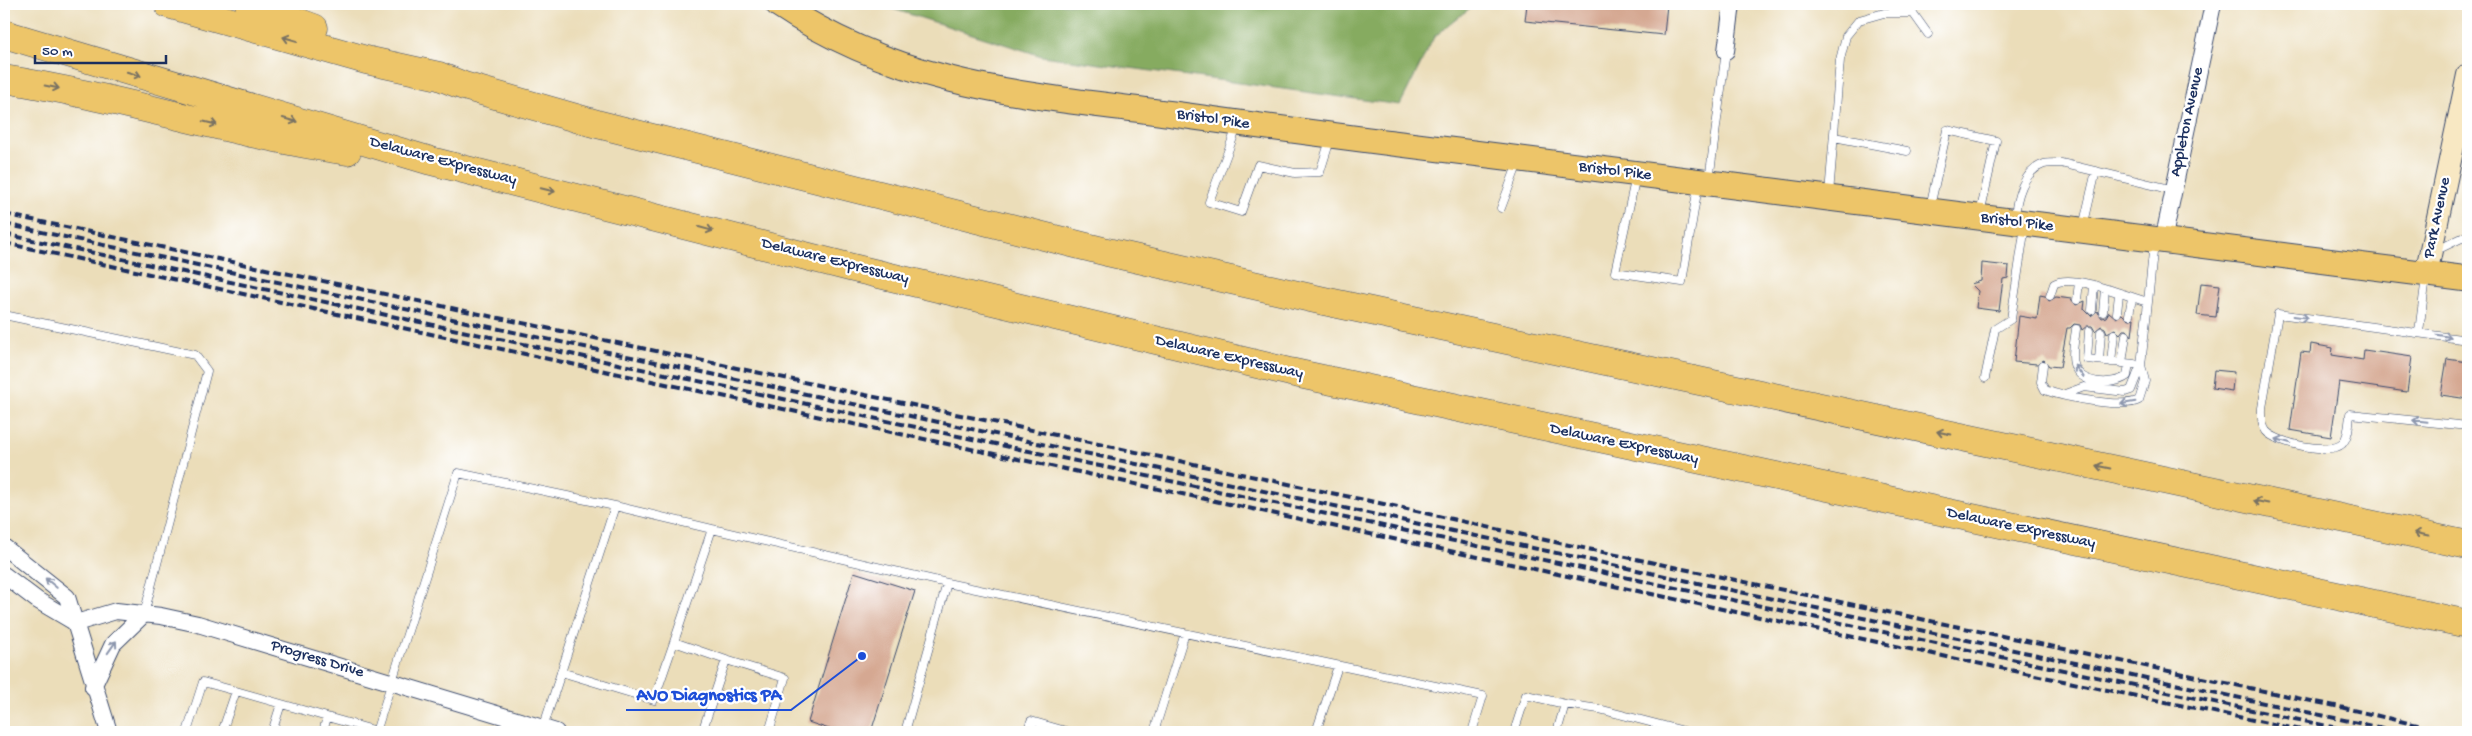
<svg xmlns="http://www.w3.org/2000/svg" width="2472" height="736" font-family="'Gochi Hand',sans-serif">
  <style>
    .forest { fill: #86ab60; stroke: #506d5f }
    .building { fill: #d5a892 }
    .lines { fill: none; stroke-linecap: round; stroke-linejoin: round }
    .lane-casing { stroke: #3a496c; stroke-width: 9 }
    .street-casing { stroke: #3a496c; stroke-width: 18 }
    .secondary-casing { stroke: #3a496c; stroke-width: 24 }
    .primary-casing { stroke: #3a496c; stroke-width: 27 }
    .highway-casing { stroke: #3a496c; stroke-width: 29 }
    .lane { stroke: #fff; stroke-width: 8 }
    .street { stroke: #fff; stroke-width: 16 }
    .secondary { stroke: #f8e8c3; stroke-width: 22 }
    .primary { stroke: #edc569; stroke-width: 25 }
    .highway { stroke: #edc569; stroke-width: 28 }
    .rail { stroke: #1b2f5e; stroke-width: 4; stroke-dasharray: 8 4; stroke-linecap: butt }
    .oneway { stroke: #797263 }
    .oneway2 { stroke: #8d97ae }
    .labels { text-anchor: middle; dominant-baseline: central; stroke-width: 4.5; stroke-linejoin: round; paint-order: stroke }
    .street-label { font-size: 16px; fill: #1b2f5e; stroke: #fff }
    .leader { fill: none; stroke: #1d4ed8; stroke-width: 2 }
    .callout-dot { fill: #1d4ed8; stroke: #fff; stroke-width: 2 }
    .callout-label { font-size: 18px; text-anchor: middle; font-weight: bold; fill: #1d4ed8; stroke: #fff; stroke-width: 4.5; stroke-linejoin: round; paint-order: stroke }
  </style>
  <rect width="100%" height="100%" fill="#fff"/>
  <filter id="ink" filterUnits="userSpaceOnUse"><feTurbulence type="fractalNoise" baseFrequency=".02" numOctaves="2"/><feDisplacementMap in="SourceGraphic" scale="10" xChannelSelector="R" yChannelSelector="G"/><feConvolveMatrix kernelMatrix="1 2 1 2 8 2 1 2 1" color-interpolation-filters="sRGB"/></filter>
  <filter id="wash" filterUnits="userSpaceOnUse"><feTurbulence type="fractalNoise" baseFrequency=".0096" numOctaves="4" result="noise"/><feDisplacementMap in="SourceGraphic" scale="20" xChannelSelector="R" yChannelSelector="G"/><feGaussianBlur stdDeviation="1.12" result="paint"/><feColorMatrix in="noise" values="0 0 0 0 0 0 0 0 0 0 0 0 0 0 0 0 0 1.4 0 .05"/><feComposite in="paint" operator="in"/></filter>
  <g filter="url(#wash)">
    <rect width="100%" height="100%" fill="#ebddb9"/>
    <path class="forest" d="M 877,4 L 1475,4 L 1434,37 L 1400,105 L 1042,56 Z"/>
    <g id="blocks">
      <path class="building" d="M 1527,4 L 1667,4 L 1664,35 L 1525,21 Z
        M 1982,263 L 2009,266 L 2008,278 L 2003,279 L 1999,311 L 1976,308 L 1978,291 L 1971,284 L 1981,281 Z
        M 2201,283 L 2220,285 L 2216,317 L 2197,315 Z
        M 2040,295 L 2045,296 L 2049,301 L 2056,297 L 2071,299 L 2076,305 L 2085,301 L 2084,309 L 2091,316 L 2097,311 L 2102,318 L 2106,317 L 2109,312 L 2116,318 L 2122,314 L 2128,320 L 2134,318 L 2132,336 L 2127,330 L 2123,330 L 2120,334 L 2115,329 L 2107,333 L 2105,328 L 2101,326 L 2095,331 L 2092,326 L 2087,326 L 2082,330 L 2080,325 L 2074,324 L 2070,328 L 2067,328 L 2060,367 L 2049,366 L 2044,360 L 2037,364 L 2014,362 L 2019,316 L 2037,319 Z
        M 2311,344 L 2333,348 L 2332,355 L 2363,360 L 2364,350 L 2412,357 L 2407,392 L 2339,382 L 2331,437 L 2290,430 L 2301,352 L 2310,353 Z
        M 2447,359 L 2468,362 L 2468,399 L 2441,395 Z
        M 2214,370 L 2234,372 L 2232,391 L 2212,388 Z
        M 854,572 L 915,591 L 871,732 L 838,732 L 808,722 Z"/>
    </g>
  </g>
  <g filter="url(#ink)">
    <use href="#blocks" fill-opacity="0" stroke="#3a496c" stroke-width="1"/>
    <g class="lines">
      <defs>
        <path id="lane" d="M 1237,127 L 1209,202 L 1241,212 L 1258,165 L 1295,173 L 1320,172 L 1330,140
          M 1834,137 L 1907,151
          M 1636,176 L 1615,272 L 1682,282 L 1698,186
          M 1709,180 L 1726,51
          M 1829,194 L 1840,60 L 1846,36 L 1859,20 L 1884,13 L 1913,13 L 1928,34
          M 1930,207 L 1947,130 L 1996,141 L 1980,214
          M 1501,208 L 1518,163
          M 2015,218 C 2016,199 2023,171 2044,164 C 2049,163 2056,163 2061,163 L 2174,190
          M 2083,227 L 2096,171
          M 2435,251 L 2468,235
          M 2050,296 L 2054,284 C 2073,273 2126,296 2148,302 L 2154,242
          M 2077,300 L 2079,282
          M 2092,310 L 2094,285
          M 2103,312 L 2105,289
          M 2117,313 L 2119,294
          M 4,315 L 195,355 L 207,371 L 144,614
          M 2129,315 L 2132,298
          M 2076,329 C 2075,339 2071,354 2074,364 C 2079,385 2113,386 2127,376 L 2129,364
          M 2089,331 L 2087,359 L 2134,364
          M 2419,332 L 2426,277
          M 2468,340 L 2278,314 L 2262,408 C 2262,416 2261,424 2266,431 C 2276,443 2330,455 2342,444 C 2349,437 2349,423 2350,414 L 2468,426
          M 2099,360 L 2101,332
          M 2111,362 L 2114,334
          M 2122,363 L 2126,335
          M 2043,365 L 2041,382 L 2045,390 C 2063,397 2123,409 2139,400 L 2145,381 L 2141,365
          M 1985,378 L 1995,329 L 2011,319 L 2025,226
          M 2065,394 L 2084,387 L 2125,392 L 2131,390 L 2141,365 L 2148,302
          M 712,529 L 947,583
          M 561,672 L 654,700 L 674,642
          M 1565,704 L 1599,709 L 1688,732
          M 543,728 L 615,506 L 712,529 L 674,642 L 726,660
          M 187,732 L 203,682 L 236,691
          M 222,732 L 236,691 L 327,717
          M 272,732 L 281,704
          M 323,732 L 327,717 L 377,731
          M 376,732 L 458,473 L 615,506
          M 702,732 L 726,660 L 785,678 L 769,732
          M 905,732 L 947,583 L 1483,696 L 1472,732
          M 1027,732 L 1031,721 L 1069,732
          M 1154,732 L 1185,633
          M 1316,732 L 1338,666
          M 1514,732 L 1526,695 L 1565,704 L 1557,732"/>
        <path id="street" d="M 1726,51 L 1732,4
          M 2163,241 L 2213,4
          M 4,547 L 67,597 L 109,732
          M 4,575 L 37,600 L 76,623
          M 76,623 L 116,611 L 161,616 L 198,624 L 556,732
          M 93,687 L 113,644 L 144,614"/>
        <path id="secondary" d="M 2426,274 L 2468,75"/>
        <path id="primary" d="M 778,4 C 903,88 1029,95 1173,114 C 1273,128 1373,141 1473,153 C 1805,195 2137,237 2468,279"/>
        <path id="highway" d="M 168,4 L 366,60 L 439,76 L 464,86 L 597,124 L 1107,252 L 1324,301 L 2468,545
          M 249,4 L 314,28
          M 4,34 L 431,161 L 853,268 L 1290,372 L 2468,624
          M 4,79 C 120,97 231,134 347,151"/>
      </defs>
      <use href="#lane" class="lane-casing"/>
      <use href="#street" class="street-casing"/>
      <use href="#secondary" class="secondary-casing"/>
      <use href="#primary" class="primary-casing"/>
      <use href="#highway" class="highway-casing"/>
      <use href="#lane" class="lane"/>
      <use href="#street" class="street"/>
      <use href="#secondary" class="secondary"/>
      <use href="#primary" class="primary"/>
      <use href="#highway" class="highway"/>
      <path class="rail" d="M 4,214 L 1398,507 L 1550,541 L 2340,707 L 2447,732
        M 4,224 L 2401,732
        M 4,234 L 2356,732
        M 4,243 L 1952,658 L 2311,732"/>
    </g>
    <defs><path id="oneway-shaft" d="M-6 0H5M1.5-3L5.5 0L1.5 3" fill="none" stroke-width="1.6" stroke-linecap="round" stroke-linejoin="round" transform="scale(1.25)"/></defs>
    <g class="oneway">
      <use href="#oneway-shaft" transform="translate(290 39) rotate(-164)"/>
      <use href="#oneway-shaft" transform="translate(134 74) rotate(17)"/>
      <use href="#oneway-shaft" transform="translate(52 87) rotate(11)"/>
      <use href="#oneway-shaft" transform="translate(290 120) rotate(16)"/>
      <use href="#oneway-shaft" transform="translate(210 123) rotate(14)"/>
      <use href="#oneway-shaft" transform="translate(548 190) rotate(14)"/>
      <use href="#oneway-shaft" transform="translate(706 229) rotate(15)"/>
      <use href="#oneway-shaft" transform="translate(1944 433) rotate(-168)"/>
      <use href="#oneway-shaft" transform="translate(2103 467) rotate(-168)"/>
      <use href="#oneway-shaft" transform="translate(2261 502) rotate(-168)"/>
      <use href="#oneway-shaft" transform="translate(2421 534) rotate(-168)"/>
    </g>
    <g class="oneway2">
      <use href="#oneway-shaft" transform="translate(2301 317) rotate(8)"/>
      <use href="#oneway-shaft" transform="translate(2444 336) rotate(9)"/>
      <use href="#oneway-shaft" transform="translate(2079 371) rotate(-128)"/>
      <use href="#oneway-shaft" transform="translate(2128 403) rotate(171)"/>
      <use href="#oneway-shaft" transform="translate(2420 421) rotate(-174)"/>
      <use href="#oneway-shaft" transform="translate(2283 441) rotate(-164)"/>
      <use href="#oneway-shaft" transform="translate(51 583) rotate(-140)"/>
      <use href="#oneway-shaft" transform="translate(112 647) rotate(-55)"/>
    </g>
  </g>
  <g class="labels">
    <g class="street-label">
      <text transform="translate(1213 120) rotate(8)">Bristol Pike</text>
      <text transform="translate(2188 122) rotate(-78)">Appleton Avenue</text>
      <text transform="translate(443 162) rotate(15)">Delaware Expressway</text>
      <text transform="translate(1615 172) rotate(7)">Bristol Pike</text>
      <text transform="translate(2438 218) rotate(-78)">Park Avenue</text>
      <text transform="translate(2017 223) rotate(7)">Bristol Pike</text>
      <text transform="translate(835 262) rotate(14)">Delaware Expressway</text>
      <text transform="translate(1229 358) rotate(13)">Delaware Expressway</text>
      <text transform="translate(1624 445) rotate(12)">Delaware Expressway</text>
      <text transform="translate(2021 529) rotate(12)">Delaware Expressway</text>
      <text transform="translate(317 660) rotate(17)">Progress Drive</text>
    </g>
  </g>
  <path class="leader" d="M862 656L791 710H626"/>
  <circle class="callout-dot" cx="862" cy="656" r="5"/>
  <g class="callout-label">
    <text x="709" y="700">AVO Diagnostics PA</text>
  </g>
  <rect width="2472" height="736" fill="none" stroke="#fff" stroke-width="20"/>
  <path d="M35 55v8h131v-8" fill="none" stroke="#1b2f5e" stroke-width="2.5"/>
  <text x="42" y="55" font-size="15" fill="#1b2f5e" stroke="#ffffff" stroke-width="4" paint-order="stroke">50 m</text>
</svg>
